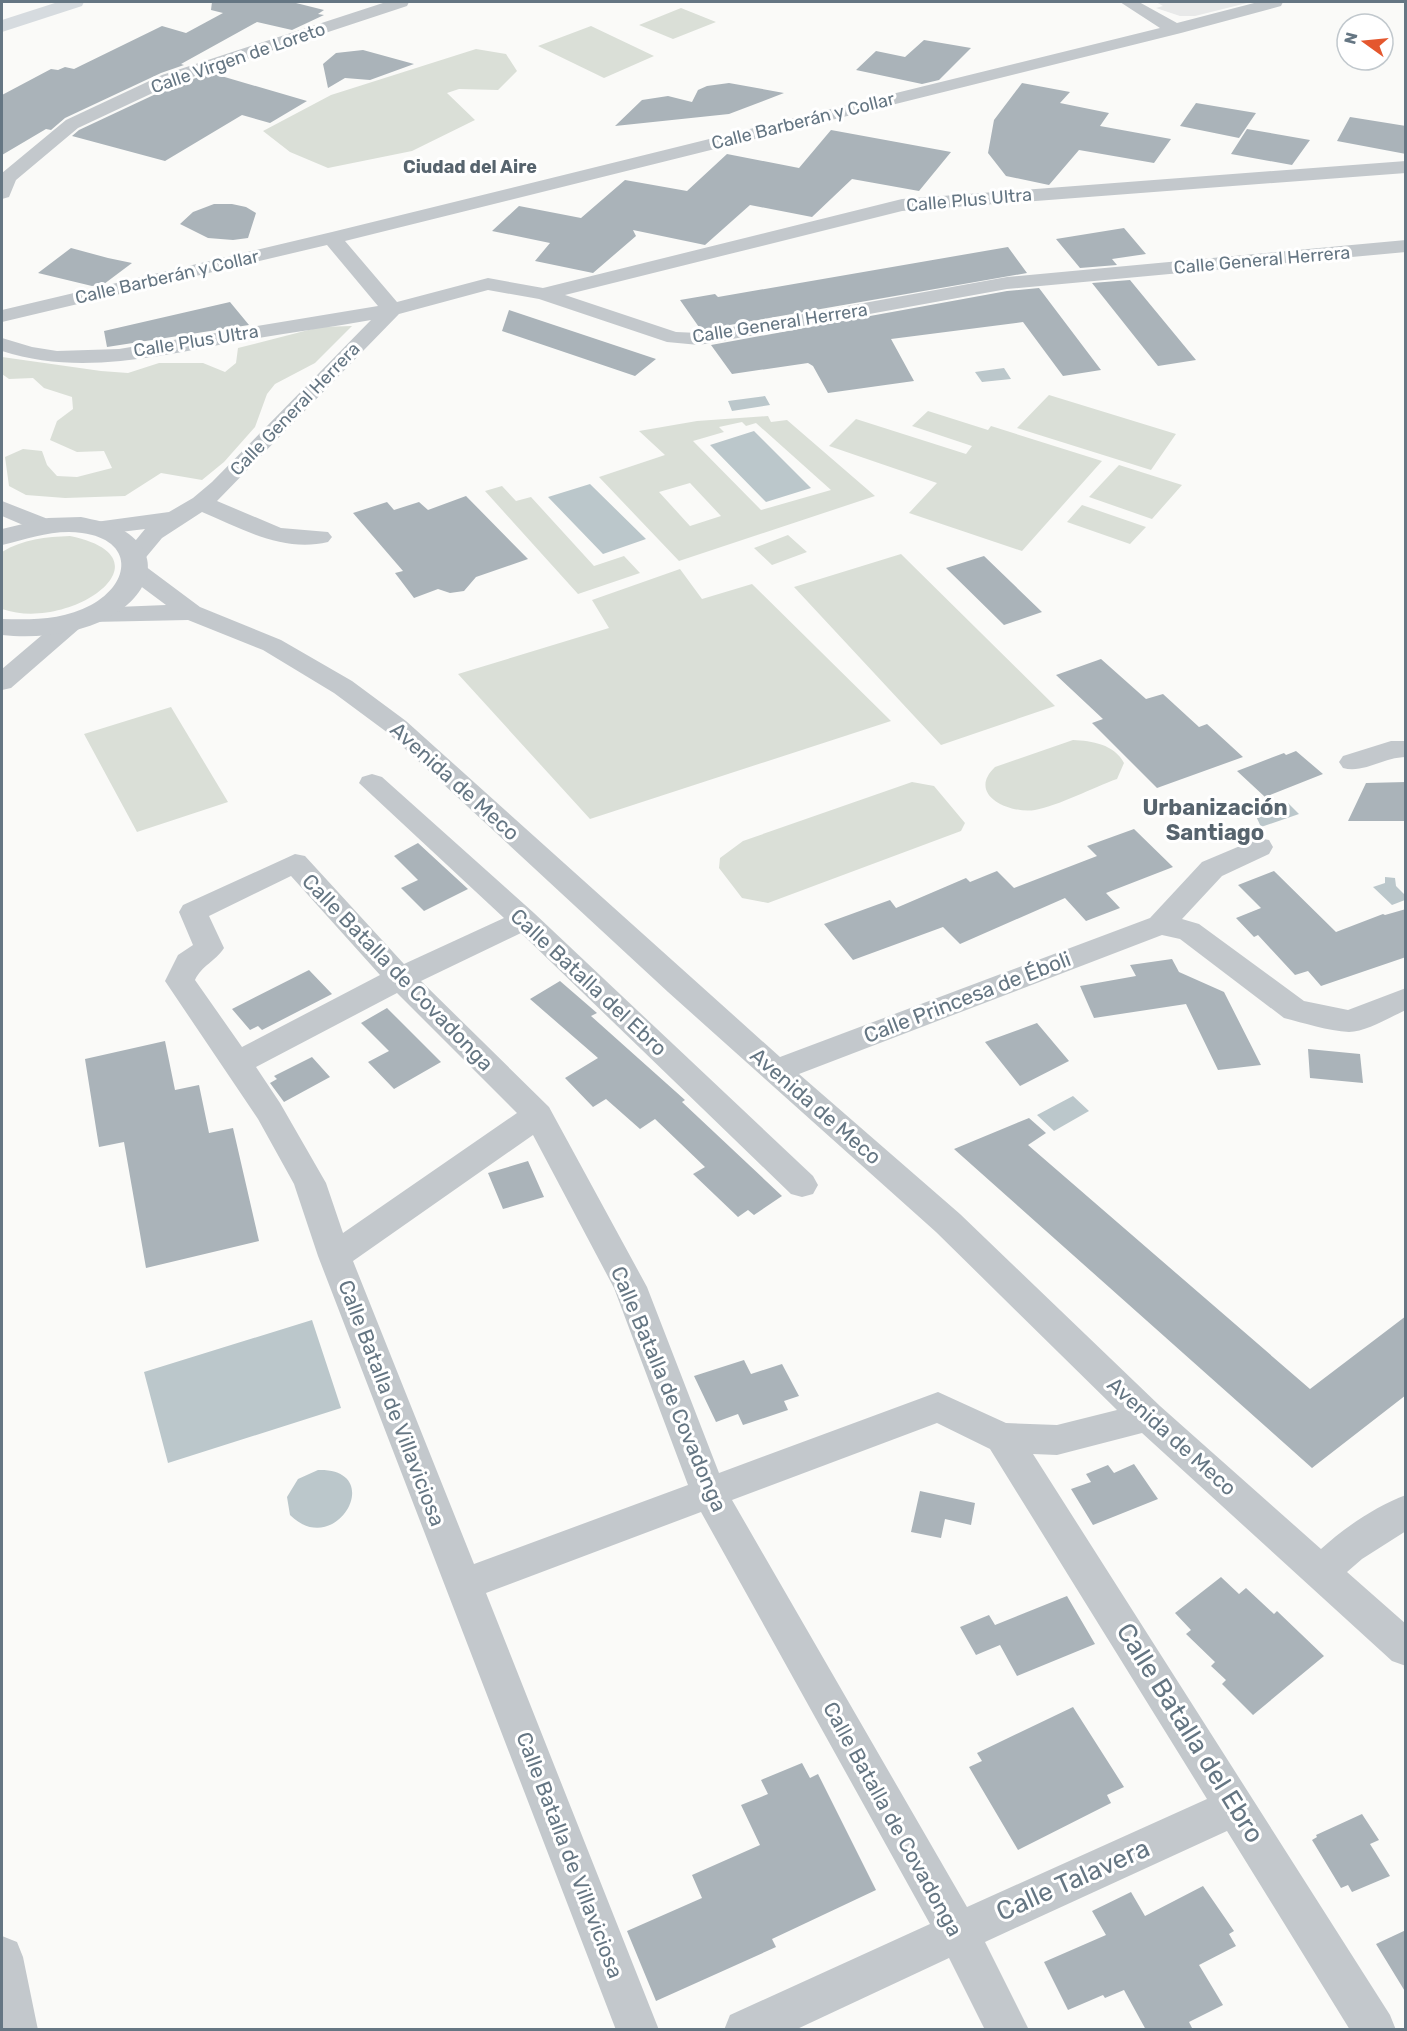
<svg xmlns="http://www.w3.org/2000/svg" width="1407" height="2031" font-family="Rubik,sans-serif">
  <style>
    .built { fill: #e8e9e9 }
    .green { fill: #dadfd7; fill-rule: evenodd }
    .water { fill: #bbc7cb }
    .building { fill: #aab3b9 }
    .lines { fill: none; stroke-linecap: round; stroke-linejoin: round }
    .minor { fill: #c3c8cc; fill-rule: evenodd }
    .tertiary { fill: #c3c8cc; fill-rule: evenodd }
    .trunk { fill: #d6dbdf; fill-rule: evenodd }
    .labels { text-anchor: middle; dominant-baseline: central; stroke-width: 6; stroke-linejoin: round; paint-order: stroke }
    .far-street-label { font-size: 18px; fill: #657683; stroke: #fff }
    .far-neighbourhood-label { font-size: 18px; font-weight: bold; fill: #57646e; stroke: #fff }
    .street-label { font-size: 21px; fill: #657683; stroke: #fff }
    .neighbourhood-label { font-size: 22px; font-weight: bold; fill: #57646e; stroke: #fff }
    .near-street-label { font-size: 26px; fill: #657683; stroke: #fff }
  </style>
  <rect width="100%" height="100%" fill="#fafaf8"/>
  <path class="built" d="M 1156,2 L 1251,2 L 1195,16 L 1180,16 L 1156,8 L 1163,6 Z"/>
  <path class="green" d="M 681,8 L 716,22 L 673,39 L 639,25 Z
    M 591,26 L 654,56 L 604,78 L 538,46 Z
    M 476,49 L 506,54 L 517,71 L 498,90 L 459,89 L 447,93 L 475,120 L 412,151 L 328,168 L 290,152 L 263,131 L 331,95 Z
    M 352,326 L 315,363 L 275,384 L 267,394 L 255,427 L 224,462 L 202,480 L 161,473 L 125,496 L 65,498 L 26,495 L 9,486 L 5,457 L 23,449 L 42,451 L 47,465 L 57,476 L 77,477 L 112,468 L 104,451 L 77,452 L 50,440 L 57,421 L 73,409 L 72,397 L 44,388 L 33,378 L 9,379 L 2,374 L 2,357 L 101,371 L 128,373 L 159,363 L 203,363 L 225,372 L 236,363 L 238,348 L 320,327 Z
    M 1049,395 L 1176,434 L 1151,470 L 1017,428 Z
    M 928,411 L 988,430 L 991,426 L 1102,461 L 1022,551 L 909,513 L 937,483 L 829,446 L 856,419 L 966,454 L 972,446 L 912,426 Z
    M 768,416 L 771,422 L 787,420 L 875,496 L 679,561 L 599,477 L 665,455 L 639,431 L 697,421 ZM 742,422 L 746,426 L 756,423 L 831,490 L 761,510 L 693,441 L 724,432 L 719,427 ZM 690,483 L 721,516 L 690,526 L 659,492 Z
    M 1119,465 L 1182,485 L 1152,519 L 1089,497 Z
    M 502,486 L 516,501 L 531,497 L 594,566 L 624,556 L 640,573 L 578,594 L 485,491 Z
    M 1082,505 L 1146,527 L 1130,544 L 1067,522 Z
    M 788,535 L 807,552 L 772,565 L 754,548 Z
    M 70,536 C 176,558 70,633 2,609 L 2,552 C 23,539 46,537 70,536 Z
    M 901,554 L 1055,706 L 941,745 L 794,587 Z
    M 680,569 L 702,599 L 752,584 L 891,721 L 590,819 L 458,674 L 609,628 L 592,600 Z
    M 171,707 L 228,802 L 137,832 L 84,734 Z
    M 1073,740 C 1092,741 1114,744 1124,763 L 1117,779 C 1094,787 1058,806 1035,810 C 1010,814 966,795 995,767 Z
    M 912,782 L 934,786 L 965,823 L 961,831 L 768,903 L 742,898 L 719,868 L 720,858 L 743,841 Z"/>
  <path class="water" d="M 1004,368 L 1011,379 L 982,382 L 975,372 Z
    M 765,396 L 770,405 L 732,411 L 728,401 Z
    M 754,431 L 811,488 L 766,502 L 710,445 Z
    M 590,484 L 646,539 L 603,554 L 548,497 Z
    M 1288,803 L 1299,814 L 1261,827 L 1255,814 Z
    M 1385,877 L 1395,878 L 1396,886 L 1405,895 L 1405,900 L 1392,905 L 1373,887 L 1385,883 Z
    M 1073,1096 L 1089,1111 L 1054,1131 L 1037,1115 Z
    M 312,1320 L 341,1408 L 168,1463 L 144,1372 Z
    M 318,1470 C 388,1468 336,1561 290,1515 L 287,1497 L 298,1479 Z"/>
  <path class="building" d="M 212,2 L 292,2 L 324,10 L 318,14 L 324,15 L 292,30 L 257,22 L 181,64 L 184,65 L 161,73 L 65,118 L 51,130 L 46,129 L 2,155 L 2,95 L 51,69 L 58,70 L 65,67 L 74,69 L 162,26 L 186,33 L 223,13 L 211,10 Z
    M 924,40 L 971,48 L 939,80 L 922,84 L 856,70 L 876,51 L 905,57 Z
    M 363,50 L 414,64 L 370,80 L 345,78 L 328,88 L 323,64 L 336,53 Z
    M 211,73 L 307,101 L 270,123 L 242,115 L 165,161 L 72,136 L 79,130 L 175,85 Z
    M 729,83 L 784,93 L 729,114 L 615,126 L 642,100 L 668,96 L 692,102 L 698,90 L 707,86 Z
    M 1022,83 L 1070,92 L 1060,103 L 1109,113 L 1100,126 L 1171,139 L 1154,163 L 1079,150 L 1049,185 L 1006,176 L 988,153 L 994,120 Z
    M 1196,103 L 1256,113 L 1239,138 L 1180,126 Z
    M 1350,117 L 1406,126 L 1406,154 L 1337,141 Z
    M 1247,129 L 1310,140 L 1292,165 L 1231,154 Z
    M 831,130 L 951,152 L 919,191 L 852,179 L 812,217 L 750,205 L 705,245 L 633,230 L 636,236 L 593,273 L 535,261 L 550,243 L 492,231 L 519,206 L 581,218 L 625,180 L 687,191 L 727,154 L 799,168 Z
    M 214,204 L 232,204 L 246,207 L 256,213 L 248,238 L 233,240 L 208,238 L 180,224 L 193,212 Z
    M 1124,228 L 1146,254 L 1112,259 L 1117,265 L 1080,268 L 1056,239 Z
    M 1008,247 L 1027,273 L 701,330 L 680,300 L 715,294 L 718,297 Z
    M 71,248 L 108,258 L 132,263 L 104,284 L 92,286 L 38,273 Z
    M 1130,280 L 1196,360 L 1158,366 L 1092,283 Z
    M 1039,288 L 1101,370 L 1063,376 L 1023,322 L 891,339 L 914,381 L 828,393 L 813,366 L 808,363 L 732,374 L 711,345 L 1007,291 Z
    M 230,302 L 249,325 L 107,347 L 104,331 Z
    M 509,310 L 656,359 L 635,376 L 502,331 Z
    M 466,496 L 528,559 L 476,577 L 464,591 L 450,593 L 438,589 L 414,598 L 395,573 L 403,571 L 353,513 L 387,502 L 394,510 L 419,502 L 428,510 Z
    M 984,556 L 1042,612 L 1004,625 L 946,568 Z
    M 1101,659 L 1146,699 L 1163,694 L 1199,727 L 1207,724 L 1243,757 L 1157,788 L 1092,723 L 1103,719 L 1056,675 Z
    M 1296,751 L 1323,774 L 1265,797 L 1237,771 L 1284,753 L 1286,755 Z
    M 1406,782 L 1406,821 L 1348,821 L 1366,783 Z
    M 1134,829 L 1173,867 L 1106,893 L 1120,908 L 1086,921 L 1065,898 L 960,944 L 943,927 L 853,960 L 824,924 L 890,900 L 896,908 L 966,878 L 970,882 L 997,871 L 1014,888 L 1097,856 L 1087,846 Z
    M 418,843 L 468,889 L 424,911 L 401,888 L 418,880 L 394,856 Z
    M 1274,871 L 1336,932 L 1383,914 L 1385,915 L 1406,909 L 1406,957 L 1321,986 L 1308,971 L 1295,975 L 1258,935 L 1254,937 L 1236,918 L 1261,908 L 1238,885 Z
    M 1172,959 L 1179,972 L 1224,992 L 1261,1065 L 1218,1070 L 1186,1004 L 1094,1018 L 1080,986 L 1136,976 L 1130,965 Z
    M 309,970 L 332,994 L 262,1030 L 258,1026 L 250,1030 L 232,1009 Z
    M 560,981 L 597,1013 L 591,1016 L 685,1100 L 682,1102 L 782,1196 L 754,1215 L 748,1210 L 738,1217 L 693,1174 L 705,1167 L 655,1119 L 640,1129 L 606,1099 L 593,1107 L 565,1078 L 598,1058 L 530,999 Z
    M 387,1008 L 441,1062 L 394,1089 L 368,1062 L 389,1051 L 361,1023 Z
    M 1037,1023 L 1069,1061 L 1020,1086 L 985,1042 Z
    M 165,1041 L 175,1090 L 199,1085 L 209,1133 L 233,1128 L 259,1241 L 146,1268 L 124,1142 L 99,1147 L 85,1059 Z
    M 1308,1049 L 1360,1054 L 1363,1083 L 1310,1078 Z
    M 312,1057 L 330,1077 L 284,1102 L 270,1083 L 277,1079 L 274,1076 Z
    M 1029,1118 L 1046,1133 L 1028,1145 L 1310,1389 L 1406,1316 L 1406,1395 L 1312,1468 L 954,1149 Z
    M 528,1161 L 544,1197 L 503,1209 L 488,1173 Z
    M 744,1360 L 751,1374 L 782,1364 L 799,1396 L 784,1401 L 788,1410 L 743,1425 L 738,1414 L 716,1422 L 694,1376 Z
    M 1134,1464 L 1158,1499 L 1093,1525 L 1071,1489 L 1091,1482 L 1086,1474 L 1108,1465 L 1114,1473 Z
    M 920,1491 L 975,1503 L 971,1525 L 945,1519 L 941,1538 L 911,1532 Z
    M 1221,1577 L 1239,1594 L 1246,1588 L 1274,1614 L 1277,1611 L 1324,1656 L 1253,1715 L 1222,1684 L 1226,1680 L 1211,1666 L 1215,1662 L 1186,1634 L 1191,1630 L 1175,1613 Z
    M 1067,1596 L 1095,1644 L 1017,1676 L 1000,1645 L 976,1655 L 960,1627 L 989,1615 L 995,1625 Z
    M 1073,1707 L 1124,1787 L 1107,1795 L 1111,1803 L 1018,1850 L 969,1767 L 982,1761 L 977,1753 Z
    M 802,1763 L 810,1778 L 818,1774 L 876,1890 L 772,1939 L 776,1947 L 656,2001 L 627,1931 L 702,1898 L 692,1875 L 760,1845 L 741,1805 L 768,1794 L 761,1780 Z
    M 1362,1814 L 1379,1840 L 1370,1844 L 1390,1876 L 1352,1892 L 1348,1885 L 1341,1888 L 1312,1840 L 1317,1837 L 1316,1835 Z
    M 1203,1886 L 1234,1931 L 1229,1934 L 1236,1946 L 1199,1965 L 1223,2005 L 1189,2022 L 1193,2030 L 1146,2030 L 1124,1990 L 1105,1998 L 1103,1995 L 1068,2010 L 1044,1962 L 1106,1935 L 1092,1911 L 1131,1892 L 1145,1916 Z
    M 1406,1930 L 1406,1993 L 1376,1944 Z"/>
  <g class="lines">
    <path class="minor" d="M 386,2 L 409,2 L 407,6 L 174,83 L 78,128 L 16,180 L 9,197 L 2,199 L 2,173 L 66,120 L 162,75 Z
      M 1120,2 L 1139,2 L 1177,23 L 1258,2 L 1283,2 L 1281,6 L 1181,33 L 345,241 L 397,302 L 488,278 L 543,288 L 902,199 L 1406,161 L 1406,173 L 902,211 L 565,295 L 676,332 L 699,333 L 1007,277 L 1406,240 L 1406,252 L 1007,289 L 699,345 L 667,342 L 539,299 L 488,290 L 399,314 L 217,501 L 281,528 L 328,532 L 332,537 L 328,542 C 284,553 242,529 202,512 L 162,538 L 142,562 L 134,564 L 126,562 L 122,557 L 145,529 L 96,535 L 88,533 L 84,528 L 88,523 L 169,512 L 193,498 L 212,482 L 371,320 C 326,328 280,334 235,342 C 158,356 79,376 2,351 L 2,338 L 32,347 L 57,351 L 119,349 L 378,306 L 327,245 L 2,322 L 2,310 L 332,232 L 1160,28 Z
      M 2,501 L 53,521 L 57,526 L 53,531 L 37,531 L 2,516 Z
      M 136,564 L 145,566 L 200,607 L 281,640 L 352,681 L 406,721 L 780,1057 L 1150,918 L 1202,862 L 1259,838 L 1269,840 L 1273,847 L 1269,854 L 1222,876 L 1182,919 L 1199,924 L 1304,1001 L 1348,1010 L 1406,988 L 1406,1010 C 1390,1017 1366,1032 1349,1032 C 1328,1031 1304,1023 1284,1018 L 1180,939 L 1162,935 L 799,1074 L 960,1214 L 1160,1406 L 1321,1549 C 1344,1528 1376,1506 1406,1495 L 1406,1531 L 1362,1559 L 1347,1572 L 1406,1624 L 1406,1666 L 1392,1661 L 1142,1433 L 1057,1455 L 1033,1454 L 1390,2015 L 1396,2030 L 1350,2030 L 1227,1831 L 985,1942 L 1029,2030 L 985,2030 L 949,1958 L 795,2030 L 724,2030 L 730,2015 L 930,1924 L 701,1512 L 486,1593 L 659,2030 L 616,2030 L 318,1256 L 294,1184 L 258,1119 L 165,981 L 178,955 L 193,945 L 179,912 L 183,905 L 295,854 L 305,856 L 404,964 L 504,918 L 359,783 L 362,777 L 372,774 L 382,777 L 534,913 L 813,1176 L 818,1185 L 813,1194 L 802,1197 L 791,1194 L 521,933 L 421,981 L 549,1107 L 647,1287 L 719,1473 L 938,1392 L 1006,1423 L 1057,1425 L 1117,1410 L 936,1232 L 668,992 L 388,733 L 334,693 L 263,650 L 188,620 L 92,622 L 83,620 L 80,615 L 83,610 L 92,608 L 166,605 L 127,576 L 124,571 L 127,566 ZM 291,876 L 380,975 L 242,1047 L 195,980 C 202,965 215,962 224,948 L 209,916 ZM 397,993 L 517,1113 L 343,1233 L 326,1183 L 280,1103 L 256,1067 ZM 533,1135 L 614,1288 L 688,1485 L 474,1564 L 353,1261 ZM 937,1423 L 990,1449 L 1207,1799 L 967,1907 L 732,1500 Z
      M 71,616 L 80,618 L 83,623 L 80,628 L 11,688 L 2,690 L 2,669 L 62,618 Z
      M 1391,741 L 1406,741 L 1406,757 C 1384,757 1363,774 1343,768 L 1339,762 L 1343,756 Z
      M 2,1936 L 17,1942 L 23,1957 L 38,2030 L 2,2030 Z"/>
    <path class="tertiary" d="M 81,517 C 94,520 109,522 121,529 C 167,555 148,596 110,617 C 78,634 37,639 2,635 L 2,619 C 32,620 63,620 91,605 C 132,583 134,540 82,533 C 54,529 29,539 2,545 L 2,529 L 48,518 Z"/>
    <path class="trunk" d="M 58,2 L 84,2 L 82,6 L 2,32 L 2,20 Z"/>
  </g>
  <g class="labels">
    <g class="far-street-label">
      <text transform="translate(238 58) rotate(-19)">Calle Virgen de Loreto</text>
      <text transform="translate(803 121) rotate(-14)">Calle Barberán y Collar</text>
      <text transform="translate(969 200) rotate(-5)">Calle Plus Ultra</text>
      <text transform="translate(1262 260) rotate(-5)">Calle General Herrera</text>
      <text transform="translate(167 277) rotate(-13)">Calle Barberán y Collar</text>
      <text transform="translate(780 323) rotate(-9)">Calle General Herrera</text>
      <text transform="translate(196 341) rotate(-9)">Calle Plus Ultra</text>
      <text transform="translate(295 409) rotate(-46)">Calle General Herrera</text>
    </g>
    <g class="far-neighbourhood-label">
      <text x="470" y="167">Ciudad del Aire</text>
    </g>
    <g class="street-label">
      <text transform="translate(455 781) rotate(42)">Avenida de Meco</text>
      <text transform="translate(398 972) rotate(46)">Calle Batalla de Covadonga</text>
      <text transform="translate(589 982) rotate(43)">Calle Batalla del Ebro</text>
      <text transform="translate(967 997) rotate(-21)">Calle Princesa de Éboli</text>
      <text transform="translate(816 1106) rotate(41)">Avenida de Meco</text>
      <text transform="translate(669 1389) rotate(67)">Calle Batalla de Covadonga</text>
      <text transform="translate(392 1403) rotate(69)">Calle Batalla de Villaviciosa</text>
      <text transform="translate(1172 1436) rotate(42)">Avenida de Meco</text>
      <text transform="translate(893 1819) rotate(61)">Calle Batalla de Covadonga</text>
      <text transform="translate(570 1855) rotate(69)">Calle Batalla de Villaviciosa</text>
    </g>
    <g class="neighbourhood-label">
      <text x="1215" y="807">Urbanización<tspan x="1215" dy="25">Santiago</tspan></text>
    </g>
    <g class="near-street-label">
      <text transform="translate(1190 1733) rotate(58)">Calle Batalla del Ebro</text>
      <text transform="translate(1073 1880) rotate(-24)">Calle Talavera</text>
    </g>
  </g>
  <rect width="1407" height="2031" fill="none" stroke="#657683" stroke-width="6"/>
  <g transform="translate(1365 42) rotate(285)"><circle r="28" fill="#ffffff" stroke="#c1c8cd" stroke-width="1.5"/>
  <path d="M0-4.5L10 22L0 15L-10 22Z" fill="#e4572e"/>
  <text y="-9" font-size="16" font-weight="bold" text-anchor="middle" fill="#657683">N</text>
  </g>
</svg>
